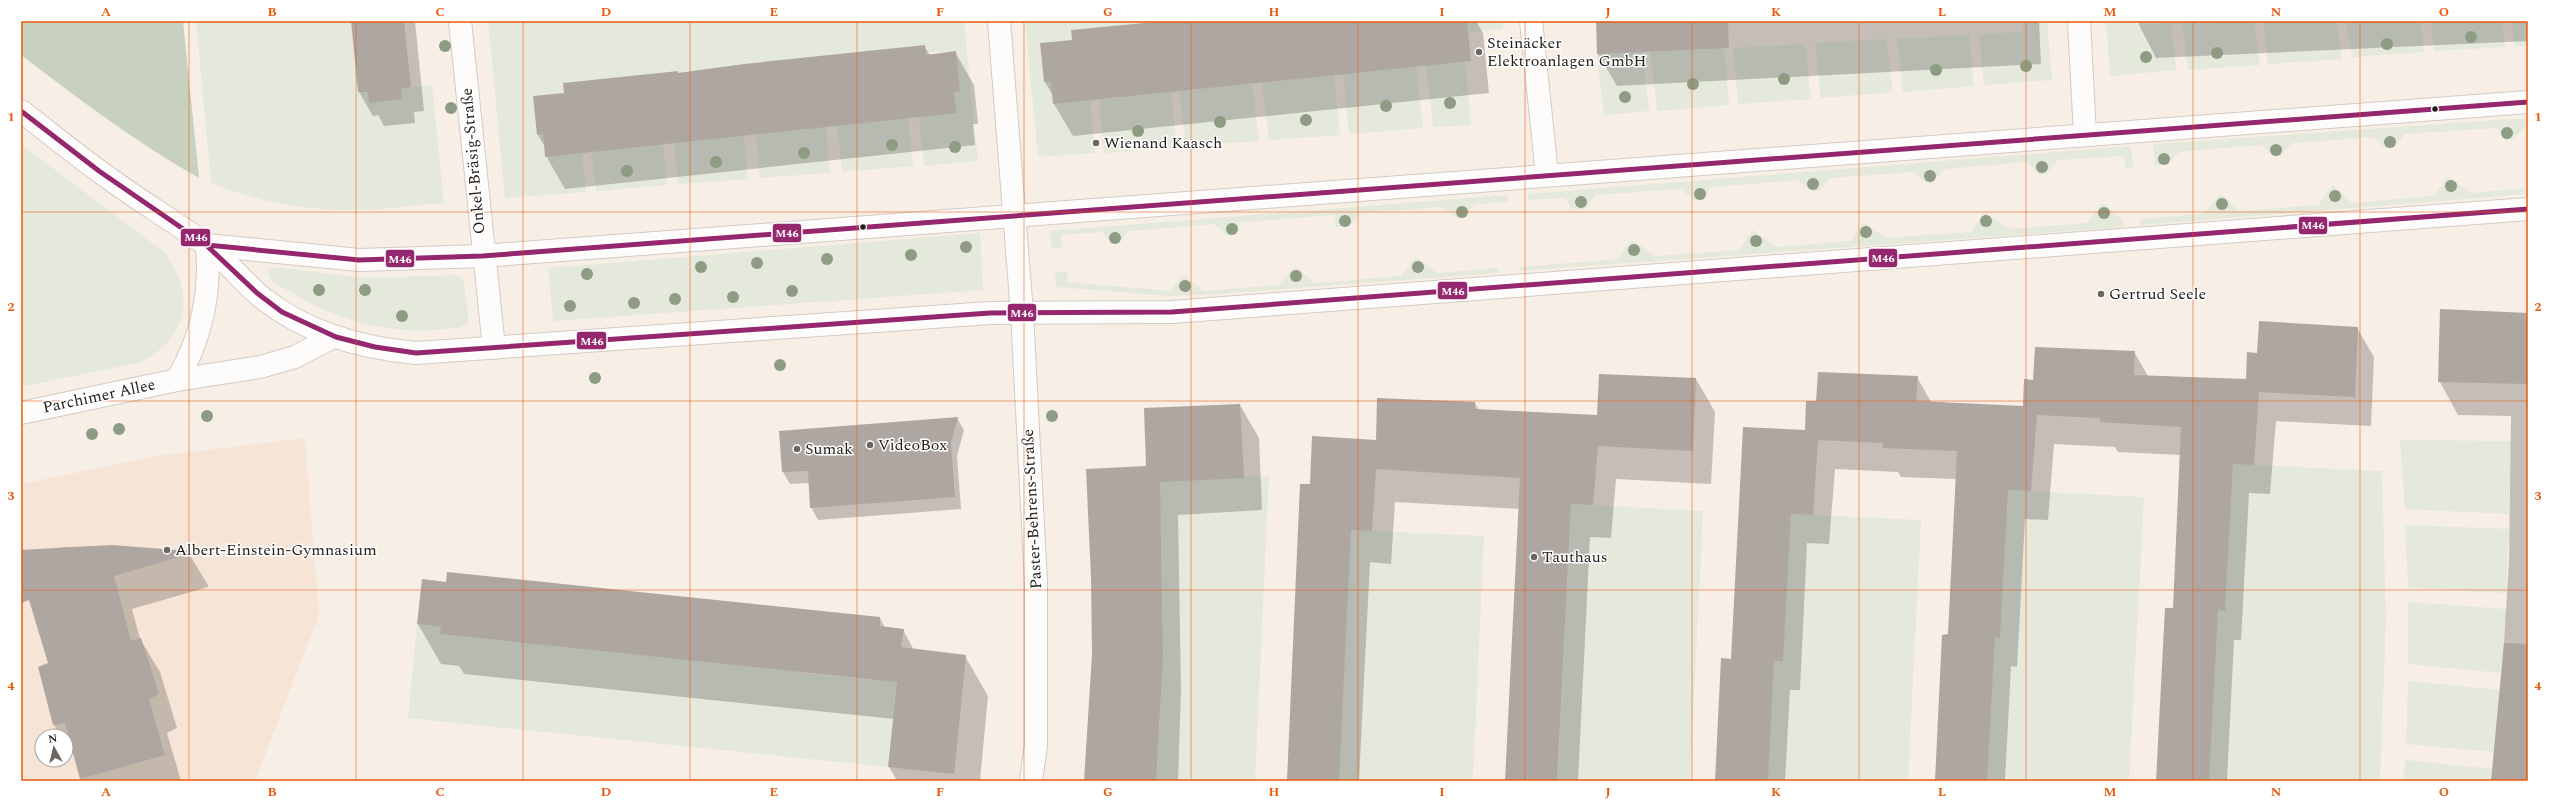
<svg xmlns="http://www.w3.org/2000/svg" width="2549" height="802" font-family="Spectral,serif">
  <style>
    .built { fill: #f6e5d7; fill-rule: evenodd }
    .green { fill: #e4e9dc }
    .forest { fill: #c8d1bf }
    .shadow { fill: #0003 }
    .building { fill: #aea6a1 }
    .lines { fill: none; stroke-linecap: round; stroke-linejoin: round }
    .street-casing { stroke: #d2cbc4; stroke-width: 24 }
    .secondary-casing { stroke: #d2cbc4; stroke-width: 24 }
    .street { stroke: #fefcfb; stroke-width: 22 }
    .secondary { stroke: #fefcfb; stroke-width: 22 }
    .bus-1-casing { stroke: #fff; stroke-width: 8 }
    .bus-1 { stroke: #95276e; stroke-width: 5 }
    .tree { fill: #8d9c83 }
    .grid { fill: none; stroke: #e8590c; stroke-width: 1; stroke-opacity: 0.55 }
    .poi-dot { fill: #6c665f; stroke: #fff; stroke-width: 1.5 }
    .bus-dot { fill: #211c17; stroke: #fff; stroke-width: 1.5 }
    .labels { text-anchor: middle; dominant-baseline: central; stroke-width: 3; stroke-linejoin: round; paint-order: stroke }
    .poi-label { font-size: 16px; fill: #211c17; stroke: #fff; text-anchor: start }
    .street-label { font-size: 16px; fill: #211c17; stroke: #fff }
    .line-badge { stroke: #fff; stroke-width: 1.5 }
    .badge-label { font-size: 11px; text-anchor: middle; font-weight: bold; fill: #fff }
    .neatline { fill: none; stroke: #e8590c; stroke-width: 1.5 }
    .grid-label { font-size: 13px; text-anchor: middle; font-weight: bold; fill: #e8590c }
  </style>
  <rect width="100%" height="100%" fill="#f7eee6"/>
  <path class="built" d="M 305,438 L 319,615 L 255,781 L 21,781 L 21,484 L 157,456 ZM 42,736 L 66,736 L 66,760 L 42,760 Z"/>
  <path class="green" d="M 196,21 L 351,21 L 358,92 L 368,92 L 370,102 L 402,99 L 401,89 L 432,85 L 444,203 C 422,204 401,208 380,209 C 318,212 269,206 211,183 Z
    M 488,21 L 964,21 L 978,161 L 924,166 L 919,117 L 957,113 L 954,92 L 960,91 L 956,51 L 744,64 L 726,66 L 679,80 L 678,71 L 646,74 L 598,89 L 596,79 L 564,83 L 564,93 L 533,96 L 537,135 L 543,134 L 545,157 L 582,153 L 586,192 L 505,198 Z
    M 1025,21 L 1165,21 L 1071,30 L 1072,40 L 1040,43 L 1044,82 L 1051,82 L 1053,104 L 1090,100 L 1095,153 L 1038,157 Z
    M 1467,21 L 1502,21 L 1503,29 L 1468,32 Z
    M 2023,21 L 2047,21 L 2052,80 L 1984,85 L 1979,34 L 2023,32 Z
    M 2106,21 L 2136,21 L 2136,25 L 2171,23 L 2176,70 L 2110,76 Z
    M 2254,21 L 2260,65 L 2188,70 L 2182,23 Z
    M 2263,21 L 2336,21 L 2342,59 L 2268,64 Z
    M 2346,21 L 2420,21 L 2424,52 L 2352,57 Z
    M 2431,21 L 2502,21 L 2505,47 L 2434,51 Z
    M 2511,21 L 2528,21 L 2528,45 L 2514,47 Z
    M 1969,35 L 1974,86 L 1903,92 L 1897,39 Z
    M 1886,39 L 1893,92 L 1821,98 L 1815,43 Z
    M 1805,44 L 1811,99 L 1738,104 L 1733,48 Z
    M 1724,48 L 1729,105 L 1657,111 L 1650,52 Z
    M 1642,52 L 1649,111 L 1604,115 L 1597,54 Z
    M 1465,62 L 1471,125 L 1433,127 L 1426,65 Z
    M 1416,67 L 1423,128 L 1349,134 L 1343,74 Z
    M 1334,75 L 1340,135 L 1269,140 L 1262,83 Z
    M 1252,84 L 1259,141 L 1186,146 L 1179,91 Z
    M 1171,92 L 1177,147 L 1104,153 L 1099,100 Z
    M 908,117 L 913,166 L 842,172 L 837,125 Z
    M 2528,118 L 2528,125 L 2512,139 L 2505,140 L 2497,128 L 2405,134 L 2395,147 L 2384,148 L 2373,137 L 2292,143 L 2281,156 L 2274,157 L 2261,145 L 2179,152 L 2167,165 L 2155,165 L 2153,144 Z
    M 826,126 L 830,173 L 760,178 L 756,134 Z
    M 744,135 L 748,179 L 678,184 L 674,143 Z
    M 21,144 L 164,252 C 196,294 189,337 141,362 L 21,387 Z
    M 663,144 L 667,185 L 596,191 L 592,151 Z
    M 2131,146 L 2133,167 L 2125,168 L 2124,156 L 2058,160 L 2046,174 L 2040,175 L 2028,162 L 1944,169 L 1932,183 L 1926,183 L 1913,172 L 1831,178 L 1819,191 L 1812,191 L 1797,180 L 1712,187 L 1701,200 L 1694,200 L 1681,189 L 1596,195 L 1586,209 L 1571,209 L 1565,198 L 1529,200 L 1528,194 Z
    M 2448,177 L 2472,193 L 2528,188 L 2528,194 L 2140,225 L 2140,219 L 2203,214 L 2221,194 L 2240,211 L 2318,205 L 2333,185 L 2352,203 L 2434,196 Z
    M 1508,195 L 1509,202 L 1475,204 L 1463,218 L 1457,218 L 1443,207 L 1361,213 L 1349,226 L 1336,227 L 1335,215 L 1242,222 L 1233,235 L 1228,236 L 1214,224 L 1129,231 L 1118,243 L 1112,244 L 1102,232 L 1061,235 L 1062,248 L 1052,248 L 1050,231 Z
    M 2103,203 L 2123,220 L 2124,227 L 1520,271 L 1520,267 L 1617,259 L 1632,240 L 1655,256 L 1739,250 L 1753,230 L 1776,247 L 1850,241 L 1863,222 L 1886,238 L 1971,232 L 1985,213 L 2010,229 L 2087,223 Z
    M 980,233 L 983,290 L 553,321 L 548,268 Z
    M 1416,257 L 1437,273 L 1498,268 L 1498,273 L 1204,295 L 1170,296 L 1056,287 L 1055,272 L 1067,271 L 1068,282 L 1170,291 L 1183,275 L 1204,291 L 1279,285 L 1295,266 L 1315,283 L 1401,276 Z
    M 274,267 L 365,278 L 458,275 L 464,281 L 469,321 C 464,329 454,328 445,329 C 393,335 340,322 296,295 C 287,290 275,285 268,276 L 268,269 Z
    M 2400,440 L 2511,441 L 2509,514 L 2405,509 Z
    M 2233,464 L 2382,471 L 2386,619 L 2380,781 L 2209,781 L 2218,610 L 2225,611 Z
    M 1269,476 L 1255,781 L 1156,781 C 1163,698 1164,615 1161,532 L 1150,532 L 1147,482 Z
    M 2008,490 L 2144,497 L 2129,781 L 1987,781 L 1995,637 L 2000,637 Z
    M 1571,504 L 1703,511 L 1690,781 L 1558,781 Z
    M 1791,514 L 1921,520 L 1908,781 L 1768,781 L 1774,661 L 1783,661 Z
    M 2405,525 L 2509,529 L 2506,593 L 2408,588 Z
    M 1351,530 L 1484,536 L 1473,781 L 1339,781 Z
    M 2408,602 L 2506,609 L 2501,673 L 2408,664 Z
    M 417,624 L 441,627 L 440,634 L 514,642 L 561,639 L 561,647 L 635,655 L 680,652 L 679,659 L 754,667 L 755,659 L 801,664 L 800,673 L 872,680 L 874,671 L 897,674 L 888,767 L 408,718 Z
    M 2408,681 L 2500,690 L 2494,752 L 2406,744 Z
    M 2405,760 L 2492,769 L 2491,781 L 2404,781 Z"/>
  <path class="forest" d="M 21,21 L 183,21 L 199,178 C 135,142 79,99 21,55 Z"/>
  <path class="shadow" d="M 352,21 L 415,21 L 424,111 L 414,112 L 415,123 L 384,126 L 378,115 L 373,116 L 359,92 Z
    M 1170,21 L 1476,21 L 1483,33 L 1489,93 L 1073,136 L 1054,104 L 1053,96 L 1045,82 L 1041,44 L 1073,41 Z
    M 1597,21 L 2039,21 L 2041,64 L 1617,86 L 1598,54 Z
    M 2137,21 L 2528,21 L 2528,41 L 2156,58 Z
    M 924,46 L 930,55 L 955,52 L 974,85 L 978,124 L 973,124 L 975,145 L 565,189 L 546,156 L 545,147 L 538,135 L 566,94 L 678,72 L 679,74 Z
    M 2441,310 L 2528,314 L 2528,781 L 2492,781 L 2502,673 L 2509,561 L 2511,416 L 2458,415 L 2440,382 Z
    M 2357,328 L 2374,357 L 2371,426 L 2276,421 L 2270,494 L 2249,493 L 2241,640 L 2234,640 L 2227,781 L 2157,781 L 2174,609 L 2181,455 L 2118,452 L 2115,447 L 2054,444 L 2048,520 L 2025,519 L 2017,667 L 2011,666 L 2005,781 L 1936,781 L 1949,635 L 1957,479 L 1901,477 L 1898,472 L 1835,469 L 1829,544 L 1807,543 L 1800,690 L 1790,690 L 1785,781 L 1716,781 L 1732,660 L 1817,402 L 1917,377 L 1931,402 L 2024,407 L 2034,381 L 2134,352 L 2148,376 L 2246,380 L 2258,354 Z
    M 1696,379 L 1715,412 L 1711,484 L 1616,479 L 1611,538 L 1590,537 L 1578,781 L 1506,781 L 1520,509 L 1395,502 L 1391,564 L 1370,562 L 1359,781 L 1288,781 L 1311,485 L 1377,441 L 1475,403 L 1479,410 L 1598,416 Z
    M 1240,405 L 1259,438 L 1262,510 L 1178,515 L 1181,691 L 1178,781 L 1085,781 L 1147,467 Z
    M 957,418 L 964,430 L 957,456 L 961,509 L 818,520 L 811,507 L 810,483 L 790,484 L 783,472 L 780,432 Z
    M 112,546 L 188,552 L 208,585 L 208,587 L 132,609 L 140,639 L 160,672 L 177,728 L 167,733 L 181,781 L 82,781 L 75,757 L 66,745 L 66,736 L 61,736 L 54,725 L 39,668 L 49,664 L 21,569 L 21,551 L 68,547 Z
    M 447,583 L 880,618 L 885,628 L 903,630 L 914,650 L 965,656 L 988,696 L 980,781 L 897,781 L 889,767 L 894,719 L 464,674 L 459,666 L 441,664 L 418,624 Z"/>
  <path class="building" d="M 351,21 L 404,21 L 411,87 L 401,89 L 402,99 L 369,103 L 368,92 L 358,92 Z
    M 1165,21 L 1467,21 L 1471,61 L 1053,104 L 1051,82 L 1044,82 L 1040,43 L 1072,40 L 1071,30 Z
    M 1596,21 L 1728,21 L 1729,48 L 1597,54 Z
    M 925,45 L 926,55 L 956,51 L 960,91 L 954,92 L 957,113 L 545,157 L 543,134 L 537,135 L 533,96 L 564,93 L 563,83 L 678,71 L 678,73 L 744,64 Z
    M 2440,309 L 2528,313 L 2528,384 L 2438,382 Z
    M 2259,321 L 2358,327 L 2355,397 L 2259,392 L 2254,465 L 2233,464 L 2225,611 L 2218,610 L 2209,781 L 2156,781 L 2165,608 L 2173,608 L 2181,427 L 2100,422 L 2100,418 L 2037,415 L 2031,491 L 2008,490 L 2000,638 L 1995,637 L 1987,781 L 1935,781 L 1942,635 L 1948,634 L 1957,451 L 1883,448 L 1883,443 L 1818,440 L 1813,515 L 1791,514 L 1783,661 L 1774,661 L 1768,781 L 1715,781 L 1721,658 L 1731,659 L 1743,427 L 1805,430 L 1806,401 L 1816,401 L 1818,372 L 1918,376 L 1916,401 L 2023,406 L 2024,379 L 2033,380 L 2035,347 L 2135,351 L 2134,375 L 2246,379 L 2247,352 L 2257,353 Z
    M 1599,374 L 1696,378 L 1693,451 L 1598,446 L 1593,505 L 1571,504 L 1557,781 L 1505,781 L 1520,478 L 1376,469 L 1372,531 L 1351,530 L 1339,781 L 1287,781 L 1300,484 L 1310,484 L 1312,436 L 1376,440 L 1377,398 L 1475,402 L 1475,409 L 1597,415 Z
    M 1240,404 L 1244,478 L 1160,482 L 1163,657 L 1156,781 L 1084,781 L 1092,654 L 1091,577 L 1086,469 L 1146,466 L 1144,408 Z
    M 958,417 L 951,443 L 955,497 L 810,508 L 808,471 L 782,472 L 779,431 Z
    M 112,545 L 189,551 L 189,554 L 114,576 L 131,641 L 141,638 L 159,694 L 149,699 L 165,755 L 80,779 L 65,723 L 53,725 L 38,667 L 48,663 L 29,600 L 21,603 L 21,550 Z
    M 447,572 L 880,617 L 880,626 L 904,629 L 901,647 L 966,655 L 954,774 L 888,767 L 897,682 L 440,634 L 441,627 L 417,624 L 422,579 L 446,582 Z
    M 2504,643 L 2528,644 L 2528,781 L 2491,781 Z"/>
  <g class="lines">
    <defs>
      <path id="street" d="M 460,21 L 494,348
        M 999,21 L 1022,313 L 1036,583 L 1036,745 L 1031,781
        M 1531,21 L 1547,175
        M 2079,21 L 2085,135
        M 177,380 C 202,337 211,294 207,245
        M 21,413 L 177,380 L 260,367 L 295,357 L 333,337"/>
      <path id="secondary" d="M 21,111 C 51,134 80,158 110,179 C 141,202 174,221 205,244 C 227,260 243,283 265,300 C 309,334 361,348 416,353 L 990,313 L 1172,312 L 2528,209
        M 207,245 L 359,260 L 482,256 L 2528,102"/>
    </defs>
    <use href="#street" class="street-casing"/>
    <use href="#secondary" class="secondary-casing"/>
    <use href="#street" class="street"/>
    <use href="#secondary" class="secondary"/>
    <defs>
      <path id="bus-1" d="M 21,111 L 99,171 L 205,244 L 257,293 L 282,312 L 336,337 L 375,347 L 416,353 L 990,313 L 1172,312 L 2528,209
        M 207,245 L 359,260 L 482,256 L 2528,102"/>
    </defs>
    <use href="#bus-1" class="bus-1-casing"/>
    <use href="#bus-1" class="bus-1"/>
  </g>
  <g class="tree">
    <circle cx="2471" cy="37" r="6"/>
    <circle cx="2387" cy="44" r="6"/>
    <circle cx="445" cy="46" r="6"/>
    <circle cx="2217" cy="53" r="6"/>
    <circle cx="2146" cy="57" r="6"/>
    <circle cx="2026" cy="66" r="6"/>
    <circle cx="1936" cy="70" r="6"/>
    <circle cx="1784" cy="79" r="6"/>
    <circle cx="1693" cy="84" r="6"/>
    <circle cx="1625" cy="97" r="6"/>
    <circle cx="1450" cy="103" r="6"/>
    <circle cx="1386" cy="106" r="6"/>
    <circle cx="451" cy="108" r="6"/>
    <circle cx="1306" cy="120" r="6"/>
    <circle cx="1220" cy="122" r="6"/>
    <circle cx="1138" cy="131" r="6"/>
    <circle cx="2507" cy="133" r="6"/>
    <circle cx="2390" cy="142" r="6"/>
    <circle cx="892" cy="145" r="6"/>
    <circle cx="955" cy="147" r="6"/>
    <circle cx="2276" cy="150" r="6"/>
    <circle cx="804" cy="153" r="6"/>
    <circle cx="2164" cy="159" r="6"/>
    <circle cx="716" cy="162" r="6"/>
    <circle cx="2042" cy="167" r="6"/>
    <circle cx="627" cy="171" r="6"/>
    <circle cx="1930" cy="176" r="6"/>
    <circle cx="1813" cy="184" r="6"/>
    <circle cx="2451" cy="186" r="6"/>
    <circle cx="1700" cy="194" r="6"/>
    <circle cx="2335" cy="196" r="6"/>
    <circle cx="1581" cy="202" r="6"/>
    <circle cx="2222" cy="204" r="6"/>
    <circle cx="1462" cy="212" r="6"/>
    <circle cx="2104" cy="213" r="6"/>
    <circle cx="1345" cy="221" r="6"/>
    <circle cx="1986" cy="221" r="6"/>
    <circle cx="1232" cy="229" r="6"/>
    <circle cx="1866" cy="232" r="6"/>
    <circle cx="1115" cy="238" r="6"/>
    <circle cx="1756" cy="241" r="6"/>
    <circle cx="966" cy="247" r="6"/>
    <circle cx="1634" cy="250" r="6"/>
    <circle cx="911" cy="255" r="6"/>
    <circle cx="827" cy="259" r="6"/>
    <circle cx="757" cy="263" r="6"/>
    <circle cx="701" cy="267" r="6"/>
    <circle cx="1418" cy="267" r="6"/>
    <circle cx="587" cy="274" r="6"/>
    <circle cx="1296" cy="276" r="6"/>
    <circle cx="1185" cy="286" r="6"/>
    <circle cx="319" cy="290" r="6"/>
    <circle cx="365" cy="290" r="6"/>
    <circle cx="792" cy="291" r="6"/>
    <circle cx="733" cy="297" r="6"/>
    <circle cx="675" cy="299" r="6"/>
    <circle cx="634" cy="303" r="6"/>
    <circle cx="570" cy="306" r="6"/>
    <circle cx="402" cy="316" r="6"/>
    <circle cx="780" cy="365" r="6"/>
    <circle cx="595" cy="378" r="6"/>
    <circle cx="207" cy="416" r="6"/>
    <circle cx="1052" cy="416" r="6"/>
    <circle cx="119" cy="429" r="6"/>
    <circle cx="92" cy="434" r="6"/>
  </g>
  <path class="grid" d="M 189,21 L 189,781M 356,21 L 356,781M 523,21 L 523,781M 690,21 L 690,781M 857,21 L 857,781M 1024,21 L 1024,781M 1191,21 L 1191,781M 1358,21 L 1358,781M 1525,21 L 1525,781M 1692,21 L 1692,781M 1859,21 L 1859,781M 2026,21 L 2026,781M 2193,21 L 2193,781M 2360,21 L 2360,781M 21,212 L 2528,212M 21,401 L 2528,401M 21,590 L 2528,590"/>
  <g class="poi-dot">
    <circle cx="1479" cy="52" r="4"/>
    <circle cx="1096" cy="143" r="4"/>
    <circle cx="2101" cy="294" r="4"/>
    <circle cx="870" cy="445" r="4"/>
    <circle cx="797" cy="449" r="4"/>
    <circle cx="167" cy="550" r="4"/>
    <circle cx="1534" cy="557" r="4"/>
  </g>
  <g class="bus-dot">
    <circle cx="2435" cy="109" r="3.5"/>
    <circle cx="863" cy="227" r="3.5"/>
  </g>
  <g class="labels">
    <g class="poi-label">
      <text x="1487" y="43">Steinäcker<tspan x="1487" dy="18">Elektroanlagen GmbH</tspan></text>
      <text x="1104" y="143">Wienand Kaasch</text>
      <text x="2109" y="294">Gertrud Seele</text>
      <text x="878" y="445">VideoBox</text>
      <text x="805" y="449">Sumak</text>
      <text x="175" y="550">Albert-Einstein-Gymnasium</text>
      <text x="1542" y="557">Tauthaus</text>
    </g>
    <g class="street-label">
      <text transform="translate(473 161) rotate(-95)">Onkel-Bräsig-Straße</text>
      <text transform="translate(99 396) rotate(-12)">Parchimer Allee</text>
      <text transform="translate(1032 509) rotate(-93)">Paster-Behrens-Straße</text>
    </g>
  </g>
  <g class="line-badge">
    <rect x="2298" y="216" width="30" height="19" rx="4" fill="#95276e"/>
    <rect x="772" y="223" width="30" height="20" rx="4" fill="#95276e"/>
    <rect x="180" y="228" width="31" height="19" rx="4" fill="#95276e"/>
    <rect x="1868" y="248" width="30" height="20" rx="4" fill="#95276e"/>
    <rect x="385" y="249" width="30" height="19" rx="4" fill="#95276e"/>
    <rect x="1437" y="281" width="31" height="19" rx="4" fill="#95276e"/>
    <rect x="1007" y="303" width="30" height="19" rx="4" fill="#95276e"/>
    <rect x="576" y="331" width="31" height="19" rx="4" fill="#95276e"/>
  </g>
  <g class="badge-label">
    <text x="2313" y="229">M46</text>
    <text x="787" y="237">M46</text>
    <text x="196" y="241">M46</text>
    <text x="1883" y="262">M46</text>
    <text x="400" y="263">M46</text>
    <text x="1453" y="295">M46</text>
    <text x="1022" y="317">M46</text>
    <text x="592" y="345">M46</text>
  </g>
  <rect width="2549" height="802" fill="none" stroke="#ffffff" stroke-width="44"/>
  <g transform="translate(54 748) rotate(352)"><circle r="19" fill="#ffffff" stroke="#a6a4a2"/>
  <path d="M0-3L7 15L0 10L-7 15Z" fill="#6c665f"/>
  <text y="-6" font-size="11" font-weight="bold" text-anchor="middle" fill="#211c17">N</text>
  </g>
  <rect x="22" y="22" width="2505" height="758" class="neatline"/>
  <g class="grid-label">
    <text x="106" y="16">A</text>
    <text x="272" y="16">B</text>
    <text x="440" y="16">C</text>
    <text x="606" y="16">D</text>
    <text x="774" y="16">E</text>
    <text x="940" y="16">F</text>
    <text x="1108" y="16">G</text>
    <text x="1274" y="16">H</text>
    <text x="1442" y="16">I</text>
    <text x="1608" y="16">J</text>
    <text x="1776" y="16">K</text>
    <text x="1942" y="16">L</text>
    <text x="2110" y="16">M</text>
    <text x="2276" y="16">N</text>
    <text x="2444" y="16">O</text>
    <text x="11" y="121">1</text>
    <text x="2538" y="121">1</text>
    <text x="11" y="311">2</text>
    <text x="2538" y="311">2</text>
    <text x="11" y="500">3</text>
    <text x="2538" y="500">3</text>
    <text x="11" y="690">4</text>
    <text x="2538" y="690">4</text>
    <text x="106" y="796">A</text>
    <text x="272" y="796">B</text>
    <text x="440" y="796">C</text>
    <text x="606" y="796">D</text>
    <text x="774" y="796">E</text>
    <text x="940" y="796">F</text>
    <text x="1108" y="796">G</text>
    <text x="1274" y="796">H</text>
    <text x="1442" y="796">I</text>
    <text x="1608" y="796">J</text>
    <text x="1776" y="796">K</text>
    <text x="1942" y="796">L</text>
    <text x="2110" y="796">M</text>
    <text x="2276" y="796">N</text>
    <text x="2444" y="796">O</text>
  </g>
</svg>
